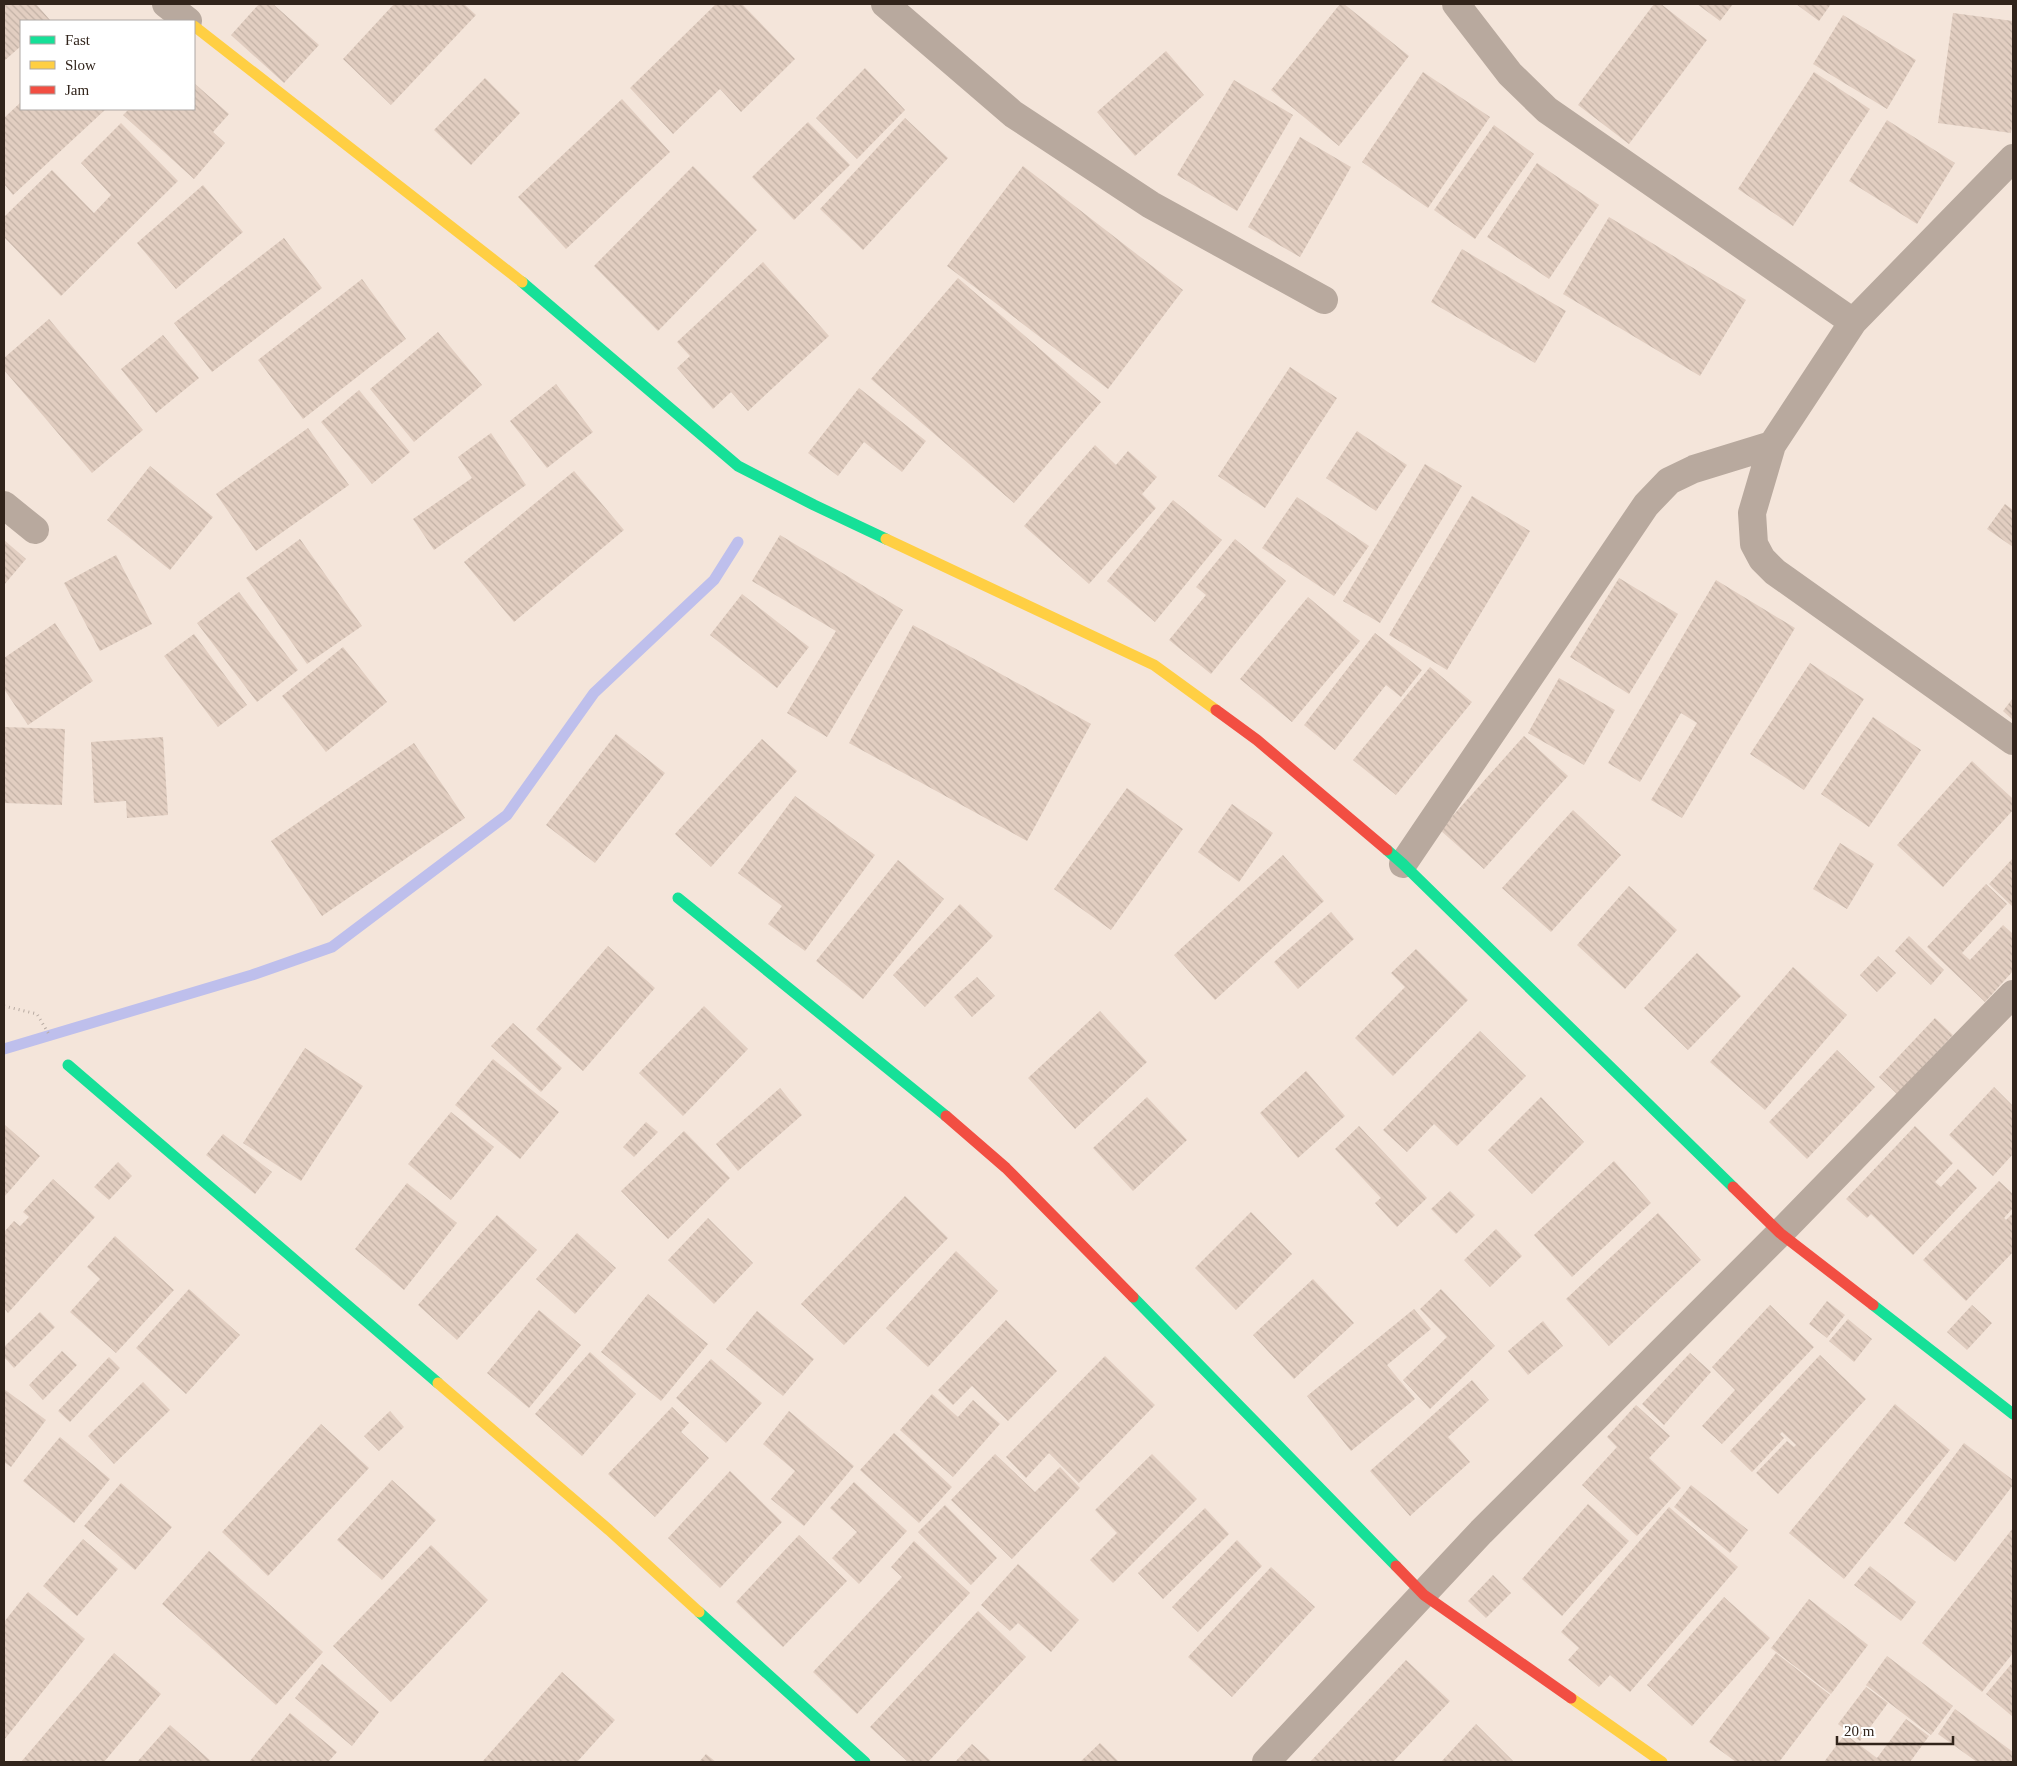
<svg xmlns="http://www.w3.org/2000/svg" width="2017" height="1766" font-family="Georgia,serif">
  <style>
    .lines { fill: none; stroke-linecap: round; stroke-linejoin: round }
    .stream { stroke: #bebfec; stroke-width: 11 }
    .building { fill: url(#building-back-hatch) }
    .path { stroke: #b8aba2; stroke-width: 3; stroke-dasharray: 1 4; stroke-linecap: butt }
    .street { stroke: #b8a99e; stroke-width: 28 }
    .fast { stroke: #16e098; stroke-width: 11 }
    .slow { stroke: #ffcf43; stroke-width: 11 }
    .jam { stroke: #f24e42; stroke-width: 11 }
  </style>
  <defs>
    <pattern id="building-back-hatch" width="6" height="6" patternUnits="userSpaceOnUse" patternTransform="scale(1.25)"><rect width="6" height="6" fill="#e2cec1"/><path d="M-1 5l2 2M0 0l6 6M5-1l2 2" fill="none" stroke="#c2b1a5"/></pattern>
  </defs>
  <rect width="100%" height="100%" fill="#f4e5da"/>
  <g class="lines">
    <path class="stream" d="M 4,1049 L 252,975 L 332,947 L 507,815 L 594,693 L 714,580 L 738,542"/>
  </g>
  <path class="building" d="M 4,4 L 36,4 L 50,20 L 21,21 L 21,46 L 4,61 Z
    M 259,4 L 273,4 L 319,45 L 284,83 L 231,35 Z
    M 394,4 L 464,4 L 476,15 L 391,105 L 343,59 Z
    M 716,4 L 742,4 L 795,59 L 741,112 L 720,89 L 673,134 L 630,88 Z
    M 1340,4 L 1344,4 L 1409,56 L 1339,146 L 1271,90 Z
    M 1654,4 L 1661,4 L 1707,40 L 1629,144 L 1578,105 Z
    M 1697,4 L 1733,4 L 1720,21 Z
    M 1796,4 L 1831,4 L 1819,21 Z
    M 1953,13 L 2013,21 L 2013,118 L 2011,133 L 1938,123 Z
    M 1843,15 L 1916,60 L 1887,109 L 1813,64 Z
    M 1166,51 L 1204,95 L 1135,156 L 1097,112 Z
    M 865,68 L 905,110 L 857,159 L 816,118 Z
    M 1423,72 L 1490,117 L 1428,208 L 1362,162 Z
    M 1814,72 L 1870,109 L 1793,226 L 1738,189 Z
    M 485,78 L 520,113 L 471,165 L 434,130 Z
    M 1234,80 L 1293,115 L 1237,211 L 1177,175 Z
    M 194,83 L 229,114 L 213,132 L 225,143 L 194,179 L 123,115 L 129,109 L 194,109 Z
    M 622,99 L 670,152 L 566,249 L 518,197 Z
    M 21,102 L 21,109 L 106,109 L 13,195 L 4,184 L 4,118 Z
    M 905,118 L 948,158 L 863,250 L 820,209 Z
    M 1887,120 L 1955,163 L 1917,224 L 1849,181 Z
    M 808,122 L 850,165 L 794,220 L 752,177 Z
    M 121,123 L 178,181 L 61,296 L 4,237 L 4,217 L 52,170 L 94,213 L 111,195 L 81,163 Z
    M 1494,125 L 1534,154 L 1475,239 L 1434,210 Z
    M 1300,137 L 1351,167 L 1300,257 L 1248,227 Z
    M 1537,163 L 1599,205 L 1549,279 L 1487,237 Z
    M 693,166 L 757,230 L 658,331 L 594,266 Z
    M 1023,166 L 1183,290 L 1108,389 L 947,266 Z
    M 203,185 L 243,232 L 176,289 L 137,243 Z
    M 1609,217 L 1746,300 L 1700,376 L 1563,294 Z
    M 284,238 L 322,288 L 212,372 L 174,323 Z
    M 1462,249 L 1566,311 L 1535,363 L 1431,302 Z
    M 763,262 L 829,336 L 748,411 L 731,392 L 713,409 L 677,368 L 690,356 L 677,342 Z
    M 958,278 L 1101,402 L 1014,503 L 871,379 Z
    M 362,279 L 406,339 L 303,419 L 258,360 Z
    M 49,319 L 143,430 L 92,473 L 4,370 L 4,358 Z
    M 438,332 L 482,385 L 414,442 L 370,389 Z
    M 163,335 L 199,378 L 156,413 L 121,369 Z
    M 1290,367 L 1337,398 L 1265,508 L 1218,476 Z
    M 556,384 L 593,432 L 547,468 L 510,421 Z
    M 859,388 L 926,441 L 902,472 L 864,442 L 838,476 L 808,453 Z
    M 359,390 L 410,452 L 372,484 L 321,422 Z
    M 308,428 L 349,485 L 256,551 L 216,494 Z
    M 1357,431 L 1407,465 L 1376,511 L 1326,478 Z
    M 491,433 L 526,485 L 434,550 L 413,519 L 472,478 L 458,457 Z
    M 1095,445 L 1116,465 L 1128,451 L 1157,477 L 1142,494 L 1156,508 L 1089,584 L 1024,526 Z
    M 1425,464 L 1462,486 L 1380,623 L 1343,601 Z
    M 150,466 L 213,517 L 170,570 L 107,520 Z
    M 574,471 L 624,530 L 514,622 L 464,562 Z
    M 1472,496 L 1530,531 L 1447,670 L 1389,635 Z
    M 1297,497 L 1369,546 L 1334,596 L 1262,548 Z
    M 1173,500 L 1222,540 L 1155,622 L 1107,581 Z
    M 2005,504 L 2013,510 L 2013,547 L 1987,529 Z
    M 780,535 L 903,610 L 827,737 L 787,713 L 836,631 L 752,581 Z
    M 300,539 L 362,626 L 307,664 L 246,578 Z
    M 1235,539 L 1286,581 L 1211,674 L 1169,640 L 1206,595 L 1196,587 Z
    M 4,540 L 26,559 L 4,585 Z
    M 116,555 L 152,624 L 100,651 L 64,583 Z
    M 1619,578 L 1678,614 L 1629,694 L 1570,657 Z
    M 1716,580 L 1795,628 L 1682,818 L 1651,800 L 1697,723 L 1681,713 L 1640,782 L 1608,763 Z
    M 239,592 L 298,670 L 257,702 L 197,623 Z
    M 742,594 L 809,647 L 777,688 L 710,635 Z
    M 1308,597 L 1360,641 L 1292,722 L 1240,679 Z
    M 55,623 L 93,681 L 28,725 L 4,689 L 4,658 Z
    M 913,625 L 1091,724 L 1027,841 L 849,743 Z
    M 1375,633 L 1422,670 L 1401,697 L 1386,685 L 1335,750 L 1304,725 Z
    M 194,634 L 247,705 L 218,727 L 164,656 Z
    M 343,647 L 387,702 L 326,752 L 282,696 Z
    M 1810,663 L 1864,699 L 1804,790 L 1750,754 Z
    M 1430,667 L 1472,702 L 1396,795 L 1353,760 Z
    M 1559,678 L 1615,710 L 1584,765 L 1528,733 Z
    M 2013,698 L 2013,720 L 2003,711 Z
    M 1873,717 L 1921,750 L 1869,827 L 1821,794 Z
    M 4,727 L 65,729 L 62,805 L 4,803 Z
    M 616,734 L 665,773 L 595,863 L 546,825 Z
    M 1524,736 L 1568,776 L 1484,869 L 1440,830 Z
    M 163,737 L 168,815 L 127,818 L 126,801 L 94,803 L 91,742 Z
    M 762,739 L 797,771 L 711,867 L 675,834 Z
    M 414,743 L 465,818 L 322,916 L 271,841 Z
    M 1972,761 L 2013,799 L 2013,810 L 1943,887 L 1897,845 Z
    M 1127,788 L 1183,829 L 1111,930 L 1054,889 Z
    M 795,796 L 875,855 L 805,951 L 768,924 L 782,906 L 738,873 Z
    M 1232,804 L 1273,833 L 1239,882 L 1198,852 Z
    M 1573,810 L 1621,855 L 1551,932 L 1502,888 Z
    M 1840,843 L 1874,864 L 1847,909 L 1813,889 Z
    M 1283,855 L 1324,901 L 1215,1000 L 1174,955 Z
    M 2013,858 L 2013,907 L 1989,884 Z
    M 898,860 L 944,899 L 863,999 L 816,961 Z
    M 1986,884 L 2007,904 L 1962,953 L 1970,960 L 2003,925 L 2013,934 L 2013,971 L 1985,1002 L 1927,947 Z
    M 1629,886 L 1677,930 L 1625,989 L 1577,945 Z
    M 960,904 L 993,936 L 925,1007 L 893,975 Z
    M 1331,912 L 1354,939 L 1298,989 L 1274,962 Z
    M 1909,936 L 1944,970 L 1931,985 L 1895,951 Z
    M 608,946 L 655,988 L 583,1071 L 536,1029 Z
    M 1416,949 L 1468,1000 L 1393,1076 L 1355,1038 L 1405,987 L 1391,973 Z
    M 1697,953 L 1741,996 L 1688,1050 L 1644,1008 Z
    M 1878,956 L 1896,973 L 1877,992 L 1860,975 Z
    M 1793,967 L 1847,1015 L 1765,1110 L 1710,1062 Z
    M 977,977 L 995,996 L 972,1017 L 954,997 Z
    M 704,1006 L 748,1049 L 683,1116 L 639,1073 Z
    M 1100,1011 L 1147,1062 L 1075,1129 L 1028,1078 Z
    M 1935,1018 L 1953,1035 L 1897,1094 L 1879,1077 Z
    M 513,1023 L 562,1068 L 541,1092 L 491,1046 Z
    M 1480,1031 L 1526,1076 L 1457,1146 L 1434,1124 L 1407,1152 L 1383,1130 Z
    M 305,1048 L 363,1086 L 301,1181 L 243,1143 Z
    M 1837,1050 L 1875,1087 L 1807,1159 L 1769,1122 Z
    M 493,1059 L 559,1112 L 520,1159 L 455,1105 Z
    M 1306,1071 L 1345,1116 L 1298,1158 L 1260,1113 Z
    M 1994,1087 L 2013,1106 L 2013,1154 L 1993,1176 L 1949,1135 Z
    M 780,1088 L 802,1115 L 738,1171 L 716,1144 Z
    M 1147,1097 L 1187,1140 L 1133,1191 L 1093,1148 Z
    M 1541,1097 L 1584,1142 L 1532,1194 L 1488,1150 Z
    M 451,1112 L 494,1147 L 451,1200 L 408,1164 Z
    M 646,1122 L 658,1132 L 634,1157 L 623,1147 Z
    M 4,1124 L 40,1156 L 4,1197 Z
    M 1359,1126 L 1427,1198 L 1397,1227 L 1375,1203 L 1381,1198 L 1335,1149 Z
    M 1915,1126 L 1953,1163 L 1935,1182 L 1941,1187 L 1958,1169 L 1977,1188 L 1913,1255 L 1871,1214 L 1867,1218 L 1846,1199 Z
    M 684,1131 L 730,1178 L 668,1239 L 621,1191 Z
    M 223,1134 L 272,1172 L 255,1194 L 206,1155 Z
    M 1614,1161 L 1651,1203 L 1572,1277 L 1534,1235 Z
    M 118,1162 L 132,1176 L 109,1200 L 94,1187 Z
    M 53,1179 L 95,1217 L 8,1313 L 4,1308 L 4,1232 L 14,1221 L 20,1226 L 29,1217 L 23,1212 Z
    M 1999,1181 L 2013,1194 L 2013,1208 L 2004,1218 L 2006,1220 L 2013,1213 L 2013,1252 L 1966,1301 L 1923,1260 Z
    M 407,1183 L 457,1223 L 404,1290 L 355,1249 Z
    M 1450,1191 L 1475,1215 L 1456,1234 L 1431,1209 Z
    M 905,1196 L 948,1238 L 844,1345 L 801,1304 Z
    M 1251,1212 L 1292,1254 L 1236,1310 L 1195,1268 Z
    M 1658,1213 L 1701,1260 L 1609,1346 L 1566,1299 Z
    M 497,1215 L 537,1250 L 457,1340 L 418,1305 Z
    M 708,1218 L 753,1263 L 714,1304 L 668,1260 Z
    M 1496,1229 L 1522,1256 L 1490,1287 L 1464,1260 Z
    M 577,1233 L 616,1268 L 575,1314 L 536,1279 Z
    M 115,1236 L 174,1290 L 116,1353 L 70,1312 L 100,1279 L 87,1267 Z
    M 956,1251 L 998,1291 L 928,1367 L 886,1328 Z
    M 1313,1279 L 1354,1323 L 1294,1379 L 1253,1335 Z
    M 189,1289 L 240,1335 L 186,1394 L 136,1348 Z
    M 1441,1289 L 1495,1346 L 1430,1409 L 1403,1380 L 1447,1337 L 1420,1309 Z
    M 648,1294 L 708,1344 L 661,1401 L 601,1352 Z
    M 1827,1301 L 1845,1315 L 1827,1338 L 1809,1324 Z
    M 1770,1305 L 1814,1347 L 1722,1444 L 1702,1426 L 1735,1390 L 1712,1367 Z
    M 1972,1305 L 1992,1323 L 1967,1350 L 1947,1332 Z
    M 1414,1309 L 1431,1329 L 1387,1365 L 1415,1399 L 1351,1451 L 1307,1396 Z
    M 539,1310 L 581,1345 L 529,1408 L 487,1373 Z
    M 757,1311 L 814,1359 L 783,1396 L 726,1349 Z
    M 40,1312 L 55,1327 L 14,1368 L 4,1357 L 4,1347 Z
    M 1848,1319 L 1872,1339 L 1854,1362 L 1829,1341 Z
    M 1006,1320 L 1057,1371 L 1008,1421 L 972,1386 L 953,1405 L 938,1390 Z
    M 1543,1321 L 1563,1346 L 1528,1375 L 1508,1351 Z
    M 62,1351 L 77,1365 L 43,1400 L 29,1385 Z
    M 590,1352 L 636,1394 L 582,1456 L 535,1414 Z
    M 1690,1353 L 1711,1372 L 1664,1425 L 1642,1404 Z
    M 1820,1355 L 1866,1399 L 1778,1494 L 1756,1473 L 1787,1441 L 1794,1447 L 1796,1445 L 1782,1432 L 1780,1434 L 1784,1438 L 1752,1472 L 1730,1451 Z
    M 1105,1356 L 1155,1405 L 1079,1483 L 1049,1453 L 1026,1478 L 1006,1457 Z
    M 109,1357 L 120,1368 L 70,1422 L 58,1411 Z
    M 711,1359 L 762,1403 L 726,1443 L 676,1398 Z
    M 1472,1380 L 1489,1400 L 1448,1437 L 1470,1462 L 1410,1516 L 1370,1471 Z
    M 143,1382 L 170,1410 L 114,1464 L 88,1436 Z
    M 4,1389 L 46,1420 L 11,1467 L 4,1462 Z
    M 932,1394 L 958,1417 L 973,1400 L 1000,1424 L 953,1477 L 900,1430 Z
    M 1895,1404 L 1950,1450 L 1844,1579 L 1789,1533 Z
    M 1636,1405 L 1670,1436 L 1649,1458 L 1681,1488 L 1637,1536 L 1582,1485 L 1617,1447 L 1607,1437 Z
    M 672,1407 L 689,1423 L 681,1432 L 709,1458 L 655,1517 L 608,1474 Z
    M 390,1411 L 404,1427 L 379,1451 L 364,1436 Z
    M 789,1411 L 854,1466 L 804,1526 L 771,1499 L 795,1471 L 763,1444 Z
    M 321,1424 L 369,1468 L 268,1576 L 222,1532 Z
    M 894,1433 L 952,1487 L 919,1523 L 860,1470 Z
    M 60,1437 L 110,1479 L 74,1523 L 23,1481 Z
    M 1964,1443 L 2013,1480 L 2013,1485 L 1955,1562 L 1904,1523 Z
    M 995,1454 L 1035,1492 L 1060,1467 L 1080,1488 L 1012,1559 L 951,1500 Z
    M 1152,1454 L 1197,1499 L 1113,1583 L 1090,1560 L 1117,1533 L 1095,1510 Z
    M 730,1471 L 782,1522 L 720,1588 L 668,1538 Z
    M 392,1480 L 436,1520 L 382,1580 L 337,1540 Z
    M 854,1482 L 907,1531 L 859,1584 L 832,1558 L 857,1532 L 830,1508 Z
    M 121,1483 L 172,1527 L 135,1570 L 84,1526 Z
    M 1691,1485 L 1748,1530 L 1730,1553 L 1674,1507 Z
    M 1588,1504 L 1629,1541 L 1562,1616 L 1522,1579 Z
    M 945,1505 L 997,1558 L 971,1585 L 918,1532 Z
    M 1669,1507 L 1738,1567 L 1630,1692 L 1610,1675 L 1599,1687 L 1568,1660 L 1579,1648 L 1561,1632 Z
    M 1205,1508 L 1229,1534 L 1163,1599 L 1138,1573 Z
    M 2013,1528 L 2013,1653 L 1982,1692 L 1922,1643 Z
    M 799,1535 L 847,1581 L 783,1647 L 736,1602 Z
    M 83,1539 L 118,1569 L 77,1616 L 43,1586 Z
    M 1237,1540 L 1262,1566 L 1198,1632 L 1172,1607 Z
    M 914,1541 L 970,1593 L 857,1714 L 813,1672 L 902,1577 L 891,1567 Z
    M 431,1545 L 488,1600 L 391,1702 L 333,1646 Z
    M 209,1551 L 323,1652 L 276,1705 L 162,1604 Z
    M 1018,1564 L 1079,1620 L 1051,1652 L 1018,1623 L 1010,1631 L 981,1605 Z
    M 1870,1566 L 1916,1602 L 1901,1621 L 1854,1585 Z
    M 1271,1567 L 1315,1607 L 1232,1697 L 1188,1657 Z
    M 1493,1575 L 1511,1593 L 1486,1618 L 1468,1601 Z
    M 28,1592 L 85,1639 L 4,1740 L 4,1622 Z
    M 1724,1597 L 1770,1638 L 1692,1726 L 1647,1685 Z
    M 1809,1599 L 1868,1645 L 1831,1694 L 1771,1648 Z
    M 978,1611 L 1026,1657 L 928,1762 L 908,1762 L 870,1727 Z
    M 114,1653 L 161,1694 L 104,1762 L 21,1762 Z
    M 1776,1653 L 1830,1695 L 1779,1762 L 1736,1762 L 1709,1742 Z
    M 1887,1656 L 1953,1706 L 1931,1735 L 1866,1685 Z
    M 1406,1660 L 1450,1701 L 1393,1762 L 1310,1762 Z
    M 2013,1662 L 2013,1717 L 1986,1694 Z
    M 322,1664 L 379,1712 L 352,1746 L 295,1698 Z
    M 562,1672 L 615,1720 L 577,1762 L 482,1762 Z
    M 1866,1687 L 1888,1703 L 1860,1741 L 1838,1724 Z
    M 1955,1709 L 2013,1752 L 2013,1762 L 1977,1762 L 1938,1734 Z
    M 290,1713 L 337,1752 L 328,1762 L 249,1762 Z
    M 1906,1719 L 1929,1736 L 1910,1762 L 1824,1762 L 1845,1734 L 1877,1758 Z
    M 1476,1724 L 1513,1761 L 1512,1762 L 1441,1762 Z
    M 170,1725 L 212,1762 L 137,1762 Z
    M 1100,1743 L 1119,1762 L 1080,1762 Z
    M 972,1744 L 992,1762 L 955,1762 Z
    M 706,1754 L 716,1762 L 699,1762 Z"/>
  <g class="lines">
    <path class="path" d="M 4,1006 L 37,1014 L 50,1036"/>
    <path class="street" d="M 166,4 L 188,21
      M 885,4 L 1013,114 L 1151,205 L 1324,300
      M 1456,4 L 1510,74 L 1547,110 L 1853,322
      M 2013,158 L 1853,322 L 1772,445 L 1752,513 L 1754,544 L 1762,559 L 1775,572 L 2013,741
      M 4,505 L 35,530
      M 1403,864 L 1646,505 L 1669,481 L 1694,469 L 1772,445
      M 1266,1762 L 1481,1532 L 1780,1233 L 2013,994"/>
    <path class="fast" d="M 522,282 L 738,466 L 814,505 L 886,539
      M 1387,850 L 1403,864 L 1733,1187
      M 678,898 L 946,1116
      M 68,1065 L 438,1383
      M 1133,1297 L 1396,1566
      M 1873,1305 L 2013,1414
      M 699,1612 L 865,1762"/>
    <path class="slow" d="M 194,26 L 522,282
      M 886,539 L 1154,665 L 1216,710
      M 438,1383 L 609,1530 L 699,1612
      M 1571,1698 L 1662,1762"/>
    <path class="jam" d="M 1216,710 L 1257,740 L 1387,850
      M 946,1116 L 1006,1168 L 1133,1297
      M 1733,1187 L 1780,1233 L 1873,1305
      M 1396,1566 L 1424,1595 L 1571,1698"/>
  </g>
  <rect width="2017" height="1766" fill="none" stroke="#31241b" stroke-width="10"/>
  <rect x="20" y="20" width="175" height="90" fill="#ffffff" stroke="#ada7a4"/>
  <rect x="30" y="36" width="25" height="8" fill="#16e098" stroke="#ada7a4"/>
  <text x="65" y="45" font-size="15" fill="#31241b">Fast</text>
  <rect x="30" y="61" width="25" height="8" fill="#ffcf43" stroke="#ada7a4"/>
  <text x="65" y="70" font-size="15" fill="#31241b">Slow</text>
  <rect x="30" y="86" width="25" height="8" fill="#f24e42" stroke="#ada7a4"/>
  <text x="65" y="95" font-size="15" fill="#31241b">Jam</text>
  <path d="M1837 1736v8h116v-8" fill="none" stroke="#31241b" stroke-width="2.5"/>
  <text x="1844" y="1736" font-size="15" fill="#31241b" stroke="#ffffff" stroke-width="4" paint-order="stroke">20 m</text>
</svg>
